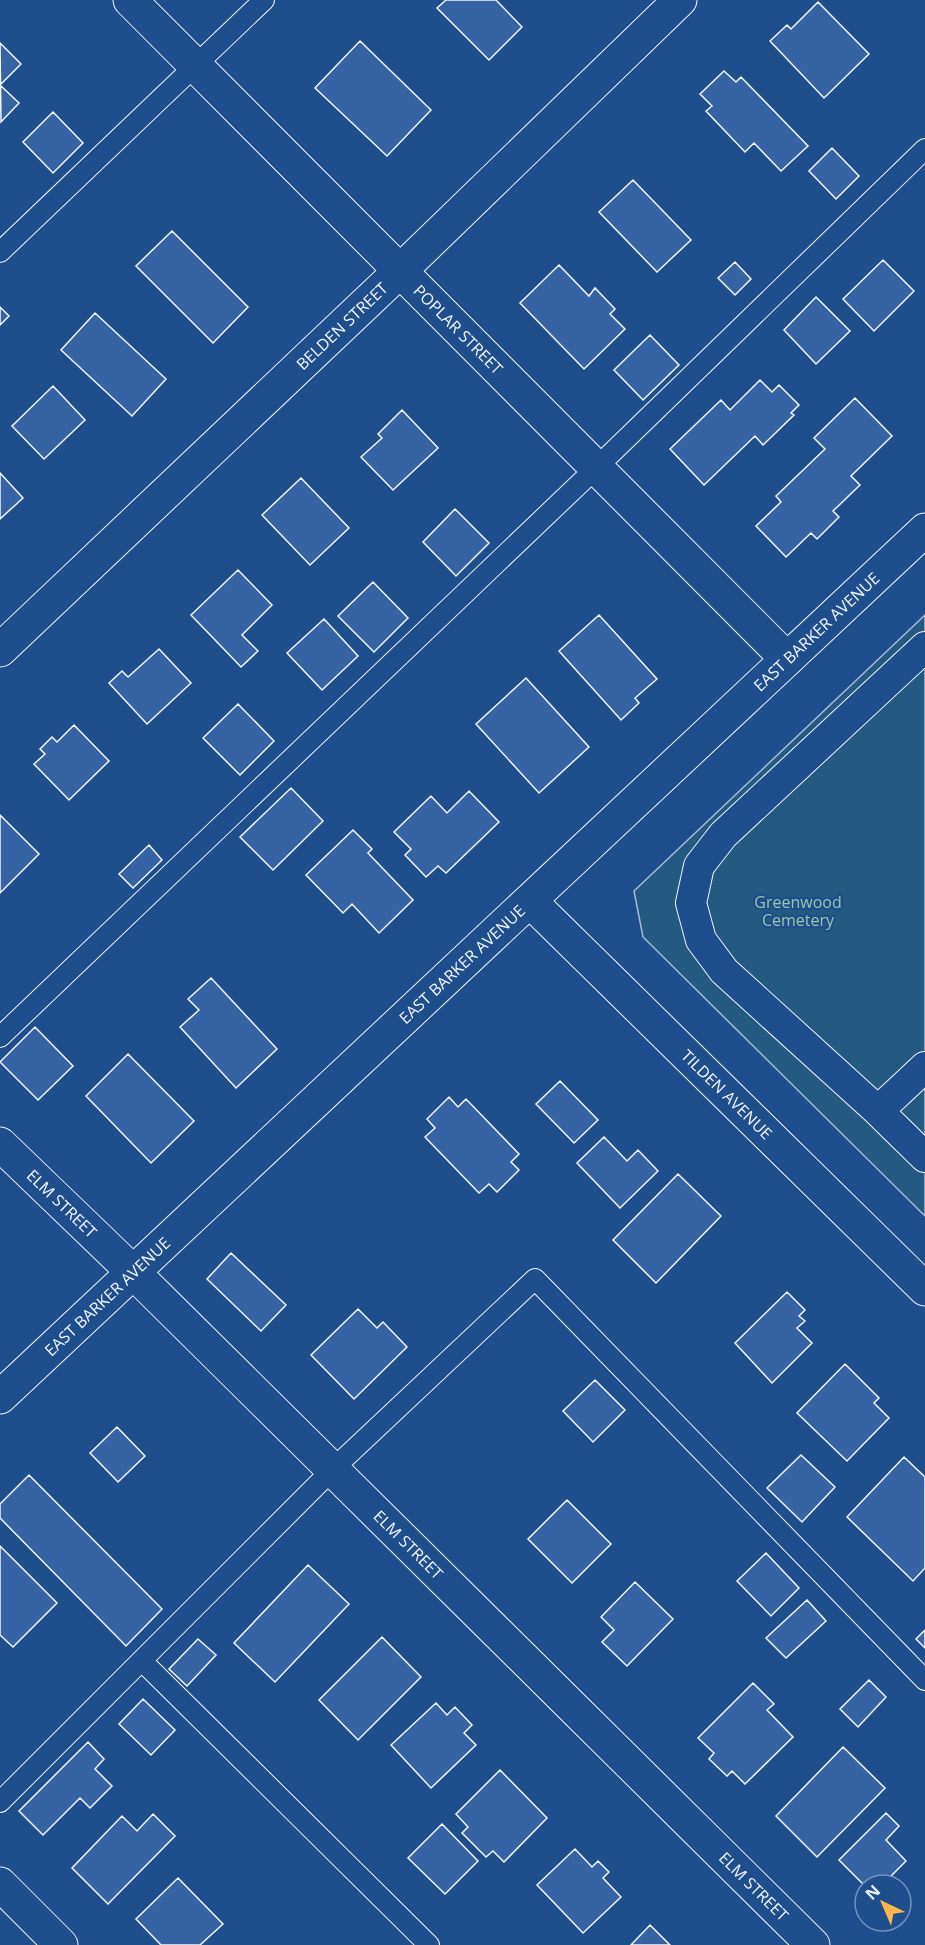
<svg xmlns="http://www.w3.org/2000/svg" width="925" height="1945" font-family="'Open Sans',sans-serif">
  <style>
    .green { fill: #245a82; stroke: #a8bbd7; stroke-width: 1.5 }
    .building { fill: #3563a3; stroke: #f2f6ff; stroke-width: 1.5 }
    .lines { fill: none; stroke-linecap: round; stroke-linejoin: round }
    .service-casing { stroke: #f2f6ff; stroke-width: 22 }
    .pedestrian-casing { stroke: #f2f6ff; stroke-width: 32 }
    .minor-casing { stroke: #f2f6ff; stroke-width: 35 }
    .tertiary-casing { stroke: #f2f6ff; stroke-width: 35 }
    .service { stroke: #1f4e8c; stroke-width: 20 }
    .pedestrian { stroke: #1f4e8c; stroke-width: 30 }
    .minor { stroke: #1f4e8c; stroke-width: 33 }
    .tertiary { stroke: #1f4e8c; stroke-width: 33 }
    .labels { text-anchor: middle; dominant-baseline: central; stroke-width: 4.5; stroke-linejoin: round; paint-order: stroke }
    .street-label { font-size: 16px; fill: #f2f6ff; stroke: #1f4e8c }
    .park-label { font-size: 16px; fill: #97c8a6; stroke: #1f4e8c }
  </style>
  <rect width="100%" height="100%" fill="#1f4e8c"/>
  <path class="green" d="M 925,615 L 925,1216 L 643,937 L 634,891 Z"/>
  <path class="building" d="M 446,0 L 496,0 L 522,27 L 489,60 L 437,8 Z
    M 818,2 L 869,54 L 824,98 L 770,41 L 787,25 L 791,29 Z
    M 360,41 L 431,110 L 387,156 L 315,88 Z
    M 0,43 L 21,64 L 0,85 L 19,103 L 1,122 Z
    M 724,71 L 736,82 L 741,77 L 808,146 L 781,171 L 754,143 L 745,152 L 706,111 L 712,106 L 700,94 Z
    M 53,112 L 83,143 L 53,173 L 23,142 Z
    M 832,148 L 859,176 L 836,199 L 809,171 Z
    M 633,180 L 691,240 L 657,272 L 599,212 Z
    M 172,231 L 248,307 L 213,343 L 136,266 Z
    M 883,260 L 914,291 L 874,331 L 843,299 Z
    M 735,262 L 751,279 L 735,295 L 718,278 Z
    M 559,265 L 589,296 L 595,288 L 615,309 L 610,314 L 625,329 L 584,369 L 520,303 Z
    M 816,297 L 850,331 L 816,364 L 784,330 Z
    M 0,307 L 9,316 L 0,325 Z
    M 95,313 L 166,379 L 132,416 L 61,350 Z
    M 650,335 L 679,365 L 643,400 L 614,370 Z
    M 760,380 L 772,392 L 779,385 L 799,405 L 791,413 L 794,415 L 763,445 L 755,436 L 704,485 L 670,449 L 721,400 L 730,410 Z
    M 53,386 L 85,420 L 44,459 L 12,426 Z
    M 855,398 L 892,436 L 851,476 L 860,485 L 833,511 L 839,517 L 817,539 L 811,533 L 786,557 L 756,526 L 781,502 L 776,496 L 825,449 L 814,438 Z
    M 402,410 L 438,448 L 393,490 L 361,457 L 382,438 L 378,434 Z
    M 0,473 L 23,498 L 0,519 Z
    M 301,478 L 349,528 L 310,565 L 262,515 Z
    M 455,509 L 489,543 L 456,576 L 423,542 Z
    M 238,570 L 272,605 L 242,635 L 258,651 L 241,667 L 191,615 Z
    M 373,582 L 408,618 L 374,652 L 338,616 Z
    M 599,615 L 657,679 L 635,698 L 639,703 L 621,720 L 559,651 Z
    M 324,619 L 358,656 L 322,690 L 287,653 Z
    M 159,649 L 191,683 L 147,724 L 109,683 L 122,671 L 128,677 Z
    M 526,678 L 589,747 L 539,793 L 476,724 Z
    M 238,704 L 274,741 L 240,775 L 203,738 Z
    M 74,725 L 109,761 L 69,800 L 34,764 L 45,754 L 40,749 L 52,737 L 57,742 Z
    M 291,788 L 323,821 L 273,870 L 240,837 Z
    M 469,791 L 499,822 L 446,873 L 438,866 L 426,877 L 405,855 L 411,849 L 394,832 L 431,796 L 447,813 Z
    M 0,815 L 39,854 L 0,893 Z
    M 353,830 L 372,849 L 368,853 L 413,900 L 379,933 L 352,904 L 343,913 L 306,875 Z
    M 149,845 L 162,860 L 133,888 L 119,874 Z
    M 211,978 L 277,1049 L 236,1088 L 180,1027 L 199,1010 L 188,999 Z
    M 35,1027 L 73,1066 L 38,1100 L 0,1062 Z
    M 128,1054 L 194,1121 L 151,1163 L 86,1096 Z
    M 560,1081 L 598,1120 L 574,1143 L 536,1104 Z
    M 449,1097 L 458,1107 L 466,1099 L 519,1154 L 511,1162 L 519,1170 L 497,1192 L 489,1184 L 479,1193 L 425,1137 L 435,1128 L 427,1119 Z
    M 604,1137 L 627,1161 L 638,1150 L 658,1171 L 620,1208 L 577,1163 Z
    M 678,1174 L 721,1216 L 656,1283 L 613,1240 Z
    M 231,1253 L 286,1305 L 261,1331 L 207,1279 Z
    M 787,1292 L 805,1310 L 799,1316 L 805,1321 L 797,1328 L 812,1343 L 772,1383 L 735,1343 Z
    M 358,1309 L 377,1328 L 383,1322 L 407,1347 L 354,1399 L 311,1355 Z
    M 845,1364 L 879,1398 L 874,1403 L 889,1418 L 847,1461 L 797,1413 Z
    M 595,1380 L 625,1410 L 593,1442 L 563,1411 Z
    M 117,1427 L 145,1456 L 118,1482 L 90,1453 Z
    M 801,1455 L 835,1487 L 802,1522 L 767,1488 Z
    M 904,1457 L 925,1477 L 925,1568 L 913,1581 L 847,1517 Z
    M 29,1475 L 162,1609 L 126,1646 L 0,1518 L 0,1504 Z
    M 567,1500 L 611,1544 L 572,1583 L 528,1539 Z
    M 0,1546 L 57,1603 L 13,1647 L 0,1635 Z
    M 766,1553 L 799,1588 L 771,1616 L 737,1581 Z
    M 308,1565 L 349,1604 L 275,1682 L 234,1643 Z
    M 635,1582 L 673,1619 L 627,1666 L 602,1642 L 614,1630 L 601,1617 Z
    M 807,1600 L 826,1621 L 786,1658 L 766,1638 Z
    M 925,1630 L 925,1648 L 916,1639 Z
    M 382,1637 L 421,1677 L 358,1740 L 319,1700 Z
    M 198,1639 L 216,1655 L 187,1686 L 169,1669 Z
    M 869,1680 L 886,1697 L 858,1727 L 840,1709 Z
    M 753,1683 L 774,1704 L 767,1710 L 793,1737 L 745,1784 L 732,1771 L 727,1776 L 709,1759 L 714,1753 L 698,1738 Z
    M 143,1699 L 175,1730 L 151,1755 L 119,1724 Z
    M 436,1703 L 447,1715 L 455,1707 L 472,1725 L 464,1733 L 476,1745 L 431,1788 L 391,1745 Z
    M 88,1742 L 104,1759 L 95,1769 L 112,1786 L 90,1808 L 80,1798 L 43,1835 L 19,1811 Z
    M 843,1747 L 885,1788 L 817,1857 L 776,1816 Z
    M 500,1770 L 547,1818 L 504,1862 L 493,1851 L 486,1857 L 462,1833 L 468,1827 L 456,1814 Z
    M 886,1813 L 899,1826 L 886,1840 L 906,1861 L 882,1885 L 865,1886 L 839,1860 Z
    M 153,1814 L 175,1836 L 108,1904 L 72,1868 L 122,1816 L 137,1831 Z
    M 442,1824 L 478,1861 L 445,1894 L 408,1858 Z
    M 575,1849 L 592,1867 L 598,1861 L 609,1872 L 603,1878 L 621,1897 L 583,1933 L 537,1885 Z
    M 178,1878 L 223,1924 L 200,1945 L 161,1945 L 136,1919 Z
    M 650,1925 L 670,1945 L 631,1945 Z"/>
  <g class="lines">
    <defs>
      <path id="service" d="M 0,252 L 264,0
        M 0,1037 L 596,468 L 925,149
        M 142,1661 L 429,1945
        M 0,1802 L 333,1469 L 535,1279 L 925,1680"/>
      <path id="pedestrian" d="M 925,647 L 723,835 L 699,866 L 691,903 L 701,940 L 724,971 L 878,1111 L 925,1157
        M 878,1111 L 925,1067"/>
      <g id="minor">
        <path id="s1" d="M 0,650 L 400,271 L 680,0"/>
        <path id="s2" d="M 0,1144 L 133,1272 L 813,1945"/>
        <path d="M 0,1884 L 61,1945"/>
      </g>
      <g id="tertiary">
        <path id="s3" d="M 130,0 L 787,659"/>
        <path id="s4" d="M 530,901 L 925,1289"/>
        <path id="s5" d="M 0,1397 L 925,530"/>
      </g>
    </defs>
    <use href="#service" class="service-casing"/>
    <use href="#pedestrian" class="pedestrian-casing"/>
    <use href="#minor" class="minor-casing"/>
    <use href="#tertiary" class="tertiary-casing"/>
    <use href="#service" class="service"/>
    <use href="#pedestrian" class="pedestrian"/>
    <use href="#minor" class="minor"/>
    <use href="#tertiary" class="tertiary"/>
  </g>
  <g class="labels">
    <g class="street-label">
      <text stroke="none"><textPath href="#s1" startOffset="471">BELDEN STREET</textPath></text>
      <text stroke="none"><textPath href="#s3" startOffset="465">POPLAR STREET</textPath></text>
      <text stroke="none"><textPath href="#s5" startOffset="1119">EAST BARKER AVENUE</textPath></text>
      <text stroke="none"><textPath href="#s5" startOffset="633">EAST BARKER AVENUE</textPath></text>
      <text stroke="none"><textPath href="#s4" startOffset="276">TILDEN AVENUE</textPath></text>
      <text stroke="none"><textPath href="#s2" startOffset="86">ELM STREET</textPath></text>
      <text stroke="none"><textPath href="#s5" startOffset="147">EAST BARKER AVENUE</textPath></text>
      <text stroke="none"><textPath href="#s2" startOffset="572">ELM STREET</textPath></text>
      <text stroke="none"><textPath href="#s2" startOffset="1058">ELM STREET</textPath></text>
    </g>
    <g class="park-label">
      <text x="798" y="902">Greenwood<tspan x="798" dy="18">Cemetery</tspan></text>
    </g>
  </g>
  <g transform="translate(883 1903) rotate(316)"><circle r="28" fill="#1f4e8c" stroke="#7391ba" stroke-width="1.5"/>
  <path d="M0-4.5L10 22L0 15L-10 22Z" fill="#ffb74d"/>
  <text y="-9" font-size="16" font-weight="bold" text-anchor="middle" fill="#f2f6ff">N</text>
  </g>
</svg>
